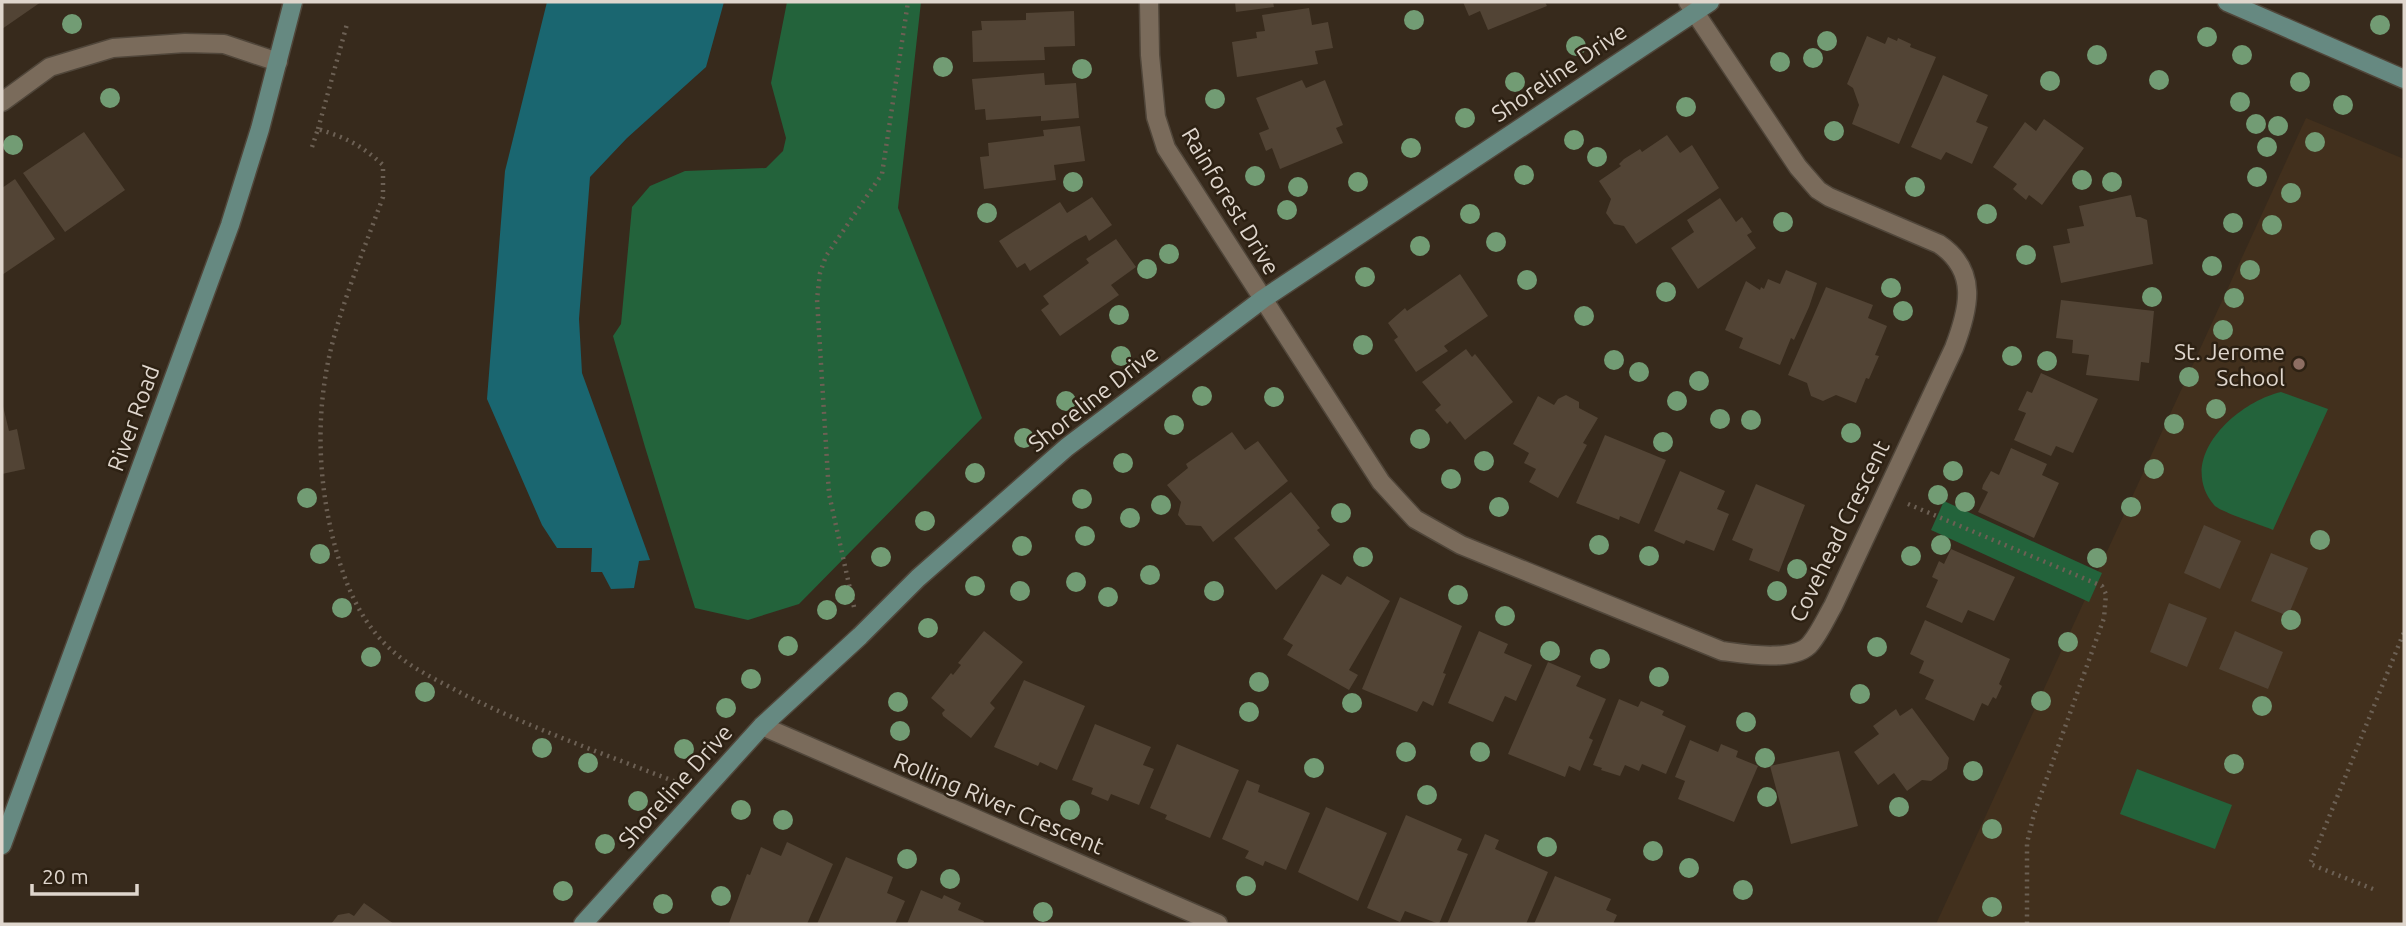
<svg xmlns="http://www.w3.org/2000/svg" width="2406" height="926" font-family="Ubuntu,sans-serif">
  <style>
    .built { fill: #42301d }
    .green { fill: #23633b }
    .water { fill: #1a6670 }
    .building { fill: #524435 }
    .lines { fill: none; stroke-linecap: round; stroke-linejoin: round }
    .street-casing { stroke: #50463a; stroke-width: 21 }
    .secondary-casing { stroke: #50463a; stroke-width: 21 }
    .path { stroke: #6c6054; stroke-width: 4.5; stroke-dasharray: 2 5; stroke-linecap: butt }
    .street { stroke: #7a6b5b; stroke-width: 18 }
    .secondary { stroke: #668981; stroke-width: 18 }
    .tree { fill: #729c74 }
    .education-dot { fill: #8d6e63; stroke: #2d2113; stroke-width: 2.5 }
    .labels { text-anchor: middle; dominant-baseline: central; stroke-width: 5; stroke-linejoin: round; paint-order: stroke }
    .street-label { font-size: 23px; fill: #dfd6cd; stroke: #2d2113 }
    .poi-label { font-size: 23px; fill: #dfd6cd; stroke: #2d2113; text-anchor: end }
  </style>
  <rect width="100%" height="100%" fill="#372a1c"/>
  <path class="built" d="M 2306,118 L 2404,159 L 2404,924 L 1936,924 Z"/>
  <path class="green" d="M 787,2 L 921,2 L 898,208 L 982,418 L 799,604 L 748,620 L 695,608 L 645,447 L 613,336 L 621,324 L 632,207 L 650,186 L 685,171 L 766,168 L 783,151 L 786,138 L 771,83 Z
    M 2281,392 L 2328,409 L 2273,530 C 2262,525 2220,512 2214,505 C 2175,458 2237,402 2281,392 Z
    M 1944,501 L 2102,573 L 2089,602 L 1931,530 Z
    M 2137,769 L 2232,805 L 2215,849 L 2120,814 Z"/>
  <path class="water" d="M 547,2 L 724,2 L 706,67 L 627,138 L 590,177 L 579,319 L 582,373 L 650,560 L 639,561 L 634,588 L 611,589 L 602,572 L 591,572 L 592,548 L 557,548 L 542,525 L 487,399 L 505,171 Z"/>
  <path class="building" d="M 2,2 L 41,2 L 2,29 Z
    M 1235,2 L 1273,2 L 1274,7 L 1236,12 Z
    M 1463,2 L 1545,2 L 1547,6 L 1488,30 L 1480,11 L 1469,16 Z
    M 1309,8 L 1312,25 L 1328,22 L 1333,48 L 1315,51 L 1318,64 L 1237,77 L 1232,42 L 1257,38 L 1256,32 L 1265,31 L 1262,15 Z
    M 1074,11 L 1075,46 L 1044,47 L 1045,60 L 973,62 L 972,31 L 982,30 L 981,21 L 1026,20 L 1026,13 Z
    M 1867,36 L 1885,44 L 1888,37 L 1897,41 L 1898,38 L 1911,44 L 1910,47 L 1936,57 L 1899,144 L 1852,124 L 1859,105 L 1853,88 L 1847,84 Z
    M 1044,73 L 1045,85 L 1076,83 L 1079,118 L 1041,121 L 1041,116 L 986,120 L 985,109 L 975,110 L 972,79 Z
    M 1943,75 L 1988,95 L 1976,122 L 1988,127 L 1972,164 L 1946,152 L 1941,160 L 1911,147 Z
    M 1302,80 L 1306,88 L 1325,80 L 1343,125 L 1336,128 L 1343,143 L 1280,169 L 1272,148 L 1266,151 L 1259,133 L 1269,129 L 1256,98 Z
    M 2044,119 L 2084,148 L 2042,205 L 2029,195 L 2026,200 L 2013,189 L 2017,184 L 1993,167 L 2025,122 L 2036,131 Z
    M 1080,126 L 1085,161 L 1054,165 L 1056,180 L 984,189 L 980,157 L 989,156 L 988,143 L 1044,136 L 1043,130 Z
    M 84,132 L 125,190 L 65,232 L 23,173 Z
    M 1667,135 L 1680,153 L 1692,145 L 1719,188 L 1636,244 L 1624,226 L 1614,224 L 1606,213 L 1611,199 L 1599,181 L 1621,166 L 1619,164 L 1624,159 L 1640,149 L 1642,152 Z
    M 15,179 L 55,239 L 2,275 L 2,188 Z
    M 2131,195 L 2136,217 L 2140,217 L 2147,220 L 2153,264 L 2061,283 L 2053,246 L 2070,243 L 2067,229 L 2084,226 L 2079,206 Z
    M 1092,197 L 1112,225 L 1089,241 L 1086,235 L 1075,241 L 1030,271 L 1025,263 L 1017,268 L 999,241 L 1060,202 L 1067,213 Z
    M 1720,198 L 1736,222 L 1742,217 L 1752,232 L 1747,235 L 1756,248 L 1698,289 L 1671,248 L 1694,232 L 1687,220 Z
    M 1116,239 L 1136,267 L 1111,285 L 1119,295 L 1060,336 L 1041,310 L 1049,304 L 1043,296 L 1089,263 L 1086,259 Z
    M 1786,270 L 1817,283 L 1809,307 L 1794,340 L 1791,338 L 1780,365 L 1739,348 L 1743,338 L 1725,330 L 1746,281 L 1760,290 L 1761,287 L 1764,289 L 1768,279 L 1780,284 Z
    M 1460,274 L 1488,316 L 1444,346 L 1448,351 L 1416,372 L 1394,340 L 1398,337 L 1388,323 L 1405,308 L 1407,311 Z
    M 1826,287 L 1873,305 L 1868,318 L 1887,326 L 1875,355 L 1879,356 L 1869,379 L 1866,378 L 1856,403 L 1836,395 L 1823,401 L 1811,396 L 1807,383 L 1788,375 Z
    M 2061,300 L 2154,311 L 2149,363 L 2141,362 L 2139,381 L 2086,375 L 2089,355 L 2072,353 L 2073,340 L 2056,338 Z
    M 1466,349 L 1472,357 L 1475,354 L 1513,402 L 1465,440 L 1450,421 L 1447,424 L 1435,410 L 1441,405 L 1422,382 Z
    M 2041,373 L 2098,399 L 2073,453 L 2056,446 L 2051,456 L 2014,440 L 2026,413 L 2018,410 L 2027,391 L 2032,393 Z
    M 1566,395 L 1579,402 L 1579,408 L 1598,418 L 1583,443 L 1587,445 L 1558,498 L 1529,482 L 1536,469 L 1524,463 L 1529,453 L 1513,444 L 1538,396 L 1554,405 L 1558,399 Z
    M 2,402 L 9,431 L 17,429 L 25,469 L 2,474 Z
    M 1232,432 L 1245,450 L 1258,441 L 1288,481 L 1213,542 L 1201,526 L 1186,525 L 1178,515 L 1181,502 L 1167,485 L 1188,468 L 1186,464 Z
    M 1605,435 L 1666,460 L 1639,524 L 1620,516 L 1619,520 L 1576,503 Z
    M 2011,448 L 2047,464 L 2042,475 L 2059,483 L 2034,538 L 1978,512 L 1988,492 L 1982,489 L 1983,485 L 1991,471 L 1999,475 Z
    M 1680,471 L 1725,491 L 1717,509 L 1729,514 L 1714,551 L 1686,540 L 1684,544 L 1654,531 Z
    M 1756,484 L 1805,505 L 1779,572 L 1749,560 L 1753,549 L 1732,540 Z
    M 1291,492 L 1320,528 L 1317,530 L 1330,545 L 1276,590 L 1234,538 Z
    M 2204,525 L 2241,541 L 2220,589 L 2184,573 Z
    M 1951,549 L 2015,577 L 1994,621 L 1968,610 L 1962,623 L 1926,607 L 1938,580 L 1932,577 L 1939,561 L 1944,564 Z
    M 2271,553 L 2308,568 L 2288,616 L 2251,601 Z
    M 1322,574 L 1341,585 L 1347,576 L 1390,601 L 1349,670 L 1358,675 L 1349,690 L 1287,655 L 1293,645 L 1283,639 Z
    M 1400,597 L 1462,626 L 1443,673 L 1446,674 L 1433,706 L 1423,701 L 1417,712 L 1362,689 Z
    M 2169,603 L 2207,618 L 2187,667 L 2150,652 Z
    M 1925,620 L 2010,659 L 1999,684 L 2002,686 L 1996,699 L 1993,697 L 1988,706 L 1982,703 L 1974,721 L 1925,699 L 1934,680 L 1919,673 L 1924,661 L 1910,654 Z
    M 984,631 L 1023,662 L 990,703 L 995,708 L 971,738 L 943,716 L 942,713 L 945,710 L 931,698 L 951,673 L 953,675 L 961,665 L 958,663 Z
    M 1479,631 L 1508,644 L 1504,653 L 1532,665 L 1516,701 L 1505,696 L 1493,722 L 1448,703 Z
    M 2235,631 L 2283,652 L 2268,689 L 2219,669 Z
    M 1548,662 L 1581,676 L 1576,686 L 1606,699 L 1589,738 L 1593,740 L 1580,771 L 1569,766 L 1565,777 L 1508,754 Z
    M 1024,680 L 1085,706 L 1057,770 L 1040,762 L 1038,766 L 994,747 Z
    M 1619,699 L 1638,707 L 1641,701 L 1664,711 L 1662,715 L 1686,726 L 1666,774 L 1642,764 L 1639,771 L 1625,765 L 1620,776 L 1601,770 L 1602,768 L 1593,765 Z
    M 1912,708 L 1949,758 L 1947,769 L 1931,781 L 1922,780 L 1907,791 L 1894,773 L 1878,785 L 1854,752 L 1879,734 L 1873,726 L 1896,709 L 1900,716 Z
    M 1095,724 L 1151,747 L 1143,765 L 1154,769 L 1139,805 L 1111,794 L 1108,801 L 1091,794 L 1093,788 L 1072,780 Z
    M 1690,740 L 1718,752 L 1721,744 L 1738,751 L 1736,757 L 1758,766 L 1734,822 L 1678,799 L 1685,781 L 1675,777 Z
    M 1177,744 L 1239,770 L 1210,838 L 1165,819 L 1167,815 L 1150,808 Z
    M 1839,751 L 1858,826 L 1791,844 L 1770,766 Z
    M 1247,780 L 1260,785 L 1258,792 L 1310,813 L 1286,870 L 1265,861 L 1263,866 L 1245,858 L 1249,851 L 1222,839 Z
    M 1326,807 L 1387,833 L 1358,901 L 1298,872 Z
    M 1406,815 L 1462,839 L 1457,850 L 1468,854 L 1439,924 L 1405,911 L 1400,922 L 1367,908 Z
    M 1485,834 L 1499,840 L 1495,849 L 1548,872 L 1526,924 L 1447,924 Z
    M 787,842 L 833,864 L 807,924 L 729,923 L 747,874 L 750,875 L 761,847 L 781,856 Z
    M 846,857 L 893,877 L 887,893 L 905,901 L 895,924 L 817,924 Z
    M 1555,876 L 1611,899 L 1606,910 L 1617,915 L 1613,924 L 1534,924 Z
    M 921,890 L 942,899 L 944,895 L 961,903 L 958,910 L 984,921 L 983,924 L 907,924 Z
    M 364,903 L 394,924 L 331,924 L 338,915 L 349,913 L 354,916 Z"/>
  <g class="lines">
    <defs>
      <path id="street" d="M 1149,2 L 1150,55 L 1156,117 L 1166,148 L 1381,482 L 1415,519 L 1461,545 L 1722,651 C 1744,654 1796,663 1811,643 C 1820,632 1826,618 1833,606 L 1954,348 C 1969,309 1979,271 1939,244 L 1829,197 L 1818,190 L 1798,167 L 1688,2
        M 2,102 L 50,67 L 113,48 L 185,43 L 224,44 L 278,62
        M 762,726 L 1218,924"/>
      <path id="secondary" d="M 2227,2 L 2404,79
        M 2,845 L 230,225 L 260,129 L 293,2
        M 583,924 L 762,726 L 860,636 L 918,578 L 1067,447 L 1263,299 L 1710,2"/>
    </defs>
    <use href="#street" class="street-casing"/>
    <use href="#secondary" class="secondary-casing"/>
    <path class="path" d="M 318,129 L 347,24
      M 312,147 L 318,129 C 346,138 360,144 383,165 L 383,197 C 366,244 347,290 334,337 C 314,409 317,486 338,557 C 350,597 367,632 401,658 C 419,672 441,682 461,693 C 530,728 604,754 676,782
      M 1908,504 L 2102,586 L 2106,594 L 2104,618 L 2034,814 L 2027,843 L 2027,924
      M 854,607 L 829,494 L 817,299 L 820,273 L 826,256 L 882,174 L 908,2
      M 2373,889 L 2310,864 L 2404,632"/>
    <use href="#street" class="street"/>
    <use href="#secondary" class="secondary"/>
  </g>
  <g class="tree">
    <circle cx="1414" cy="20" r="10"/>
    <circle cx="72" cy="24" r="10"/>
    <circle cx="2380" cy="25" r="10"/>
    <circle cx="2207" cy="37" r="10"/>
    <circle cx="1827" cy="41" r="10"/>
    <circle cx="1576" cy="46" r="10"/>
    <circle cx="2097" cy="55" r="10"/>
    <circle cx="2242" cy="55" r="10"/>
    <circle cx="1813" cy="58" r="10"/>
    <circle cx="1780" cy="62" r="10"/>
    <circle cx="943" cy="67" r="10"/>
    <circle cx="1082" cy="69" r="10"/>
    <circle cx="2159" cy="80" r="10"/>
    <circle cx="2050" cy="81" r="10"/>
    <circle cx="1515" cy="82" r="10"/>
    <circle cx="2300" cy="82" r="10"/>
    <circle cx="110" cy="98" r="10"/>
    <circle cx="1215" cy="99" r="10"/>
    <circle cx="2240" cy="102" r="10"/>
    <circle cx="2343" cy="105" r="10"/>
    <circle cx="1686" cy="107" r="10"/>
    <circle cx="1465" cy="118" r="10"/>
    <circle cx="2256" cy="124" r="10"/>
    <circle cx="2278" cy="126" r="10"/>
    <circle cx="1834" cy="131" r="10"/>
    <circle cx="1574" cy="140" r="10"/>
    <circle cx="2315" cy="142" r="10"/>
    <circle cx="13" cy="145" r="10"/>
    <circle cx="2267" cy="147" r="10"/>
    <circle cx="1411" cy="148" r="10"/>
    <circle cx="1597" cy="157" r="10"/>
    <circle cx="1524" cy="175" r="10"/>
    <circle cx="1255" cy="176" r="10"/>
    <circle cx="2257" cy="177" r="10"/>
    <circle cx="2082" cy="180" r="10"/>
    <circle cx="1073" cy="182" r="10"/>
    <circle cx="1358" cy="182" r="10"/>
    <circle cx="2112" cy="182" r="10"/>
    <circle cx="1298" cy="187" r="10"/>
    <circle cx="1915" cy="187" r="10"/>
    <circle cx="2291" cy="193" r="10"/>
    <circle cx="1287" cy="210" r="10"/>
    <circle cx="987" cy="213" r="10"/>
    <circle cx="1470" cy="214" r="10"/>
    <circle cx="1987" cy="214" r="10"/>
    <circle cx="1783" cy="222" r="10"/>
    <circle cx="2233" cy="223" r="10"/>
    <circle cx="2272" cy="225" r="10"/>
    <circle cx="1496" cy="242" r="10"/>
    <circle cx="1420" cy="246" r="10"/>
    <circle cx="1169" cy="254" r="10"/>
    <circle cx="2026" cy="255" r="10"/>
    <circle cx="2212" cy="266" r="10"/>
    <circle cx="1147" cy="269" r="10"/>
    <circle cx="2250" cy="270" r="10"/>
    <circle cx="1365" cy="277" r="10"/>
    <circle cx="1527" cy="280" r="10"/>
    <circle cx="1891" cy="288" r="10"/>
    <circle cx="1666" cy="292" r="10"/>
    <circle cx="2152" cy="297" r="10"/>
    <circle cx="2234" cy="298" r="10"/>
    <circle cx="1903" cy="311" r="10"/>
    <circle cx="1119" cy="315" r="10"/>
    <circle cx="1584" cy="316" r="10"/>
    <circle cx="2223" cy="330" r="10"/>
    <circle cx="1363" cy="345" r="10"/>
    <circle cx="1121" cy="356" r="10"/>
    <circle cx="2012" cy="356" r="10"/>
    <circle cx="1614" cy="360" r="10"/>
    <circle cx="2047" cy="361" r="10"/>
    <circle cx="1639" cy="372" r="10"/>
    <circle cx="2189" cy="377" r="10"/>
    <circle cx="1699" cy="381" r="10"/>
    <circle cx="1202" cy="396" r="10"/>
    <circle cx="1274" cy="397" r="10"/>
    <circle cx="1066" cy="401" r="10"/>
    <circle cx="1677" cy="401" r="10"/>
    <circle cx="2216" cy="409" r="10"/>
    <circle cx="1720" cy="419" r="10"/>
    <circle cx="1751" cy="420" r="10"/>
    <circle cx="2174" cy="424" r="10"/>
    <circle cx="1174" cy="425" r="10"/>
    <circle cx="1851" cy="433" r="10"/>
    <circle cx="1024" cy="438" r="10"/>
    <circle cx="1420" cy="439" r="10"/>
    <circle cx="1663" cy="442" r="10"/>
    <circle cx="1484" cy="461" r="10"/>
    <circle cx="1123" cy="463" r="10"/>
    <circle cx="2154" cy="469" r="10"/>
    <circle cx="1953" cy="471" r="10"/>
    <circle cx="975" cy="473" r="10"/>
    <circle cx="1451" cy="479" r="10"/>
    <circle cx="1938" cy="495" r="10"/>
    <circle cx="307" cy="498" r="10"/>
    <circle cx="1082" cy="499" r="10"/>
    <circle cx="1965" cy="502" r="10"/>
    <circle cx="1161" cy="505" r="10"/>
    <circle cx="1499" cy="507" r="10"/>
    <circle cx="2131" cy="507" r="10"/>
    <circle cx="1341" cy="513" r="10"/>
    <circle cx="1130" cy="518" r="10"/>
    <circle cx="925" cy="521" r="10"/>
    <circle cx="1085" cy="536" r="10"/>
    <circle cx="2320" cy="540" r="10"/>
    <circle cx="1599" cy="545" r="10"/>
    <circle cx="1941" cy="545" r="10"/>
    <circle cx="1022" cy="546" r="10"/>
    <circle cx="320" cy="554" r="10"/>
    <circle cx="1649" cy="556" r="10"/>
    <circle cx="1911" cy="556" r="10"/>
    <circle cx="881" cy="557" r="10"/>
    <circle cx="1363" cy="557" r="10"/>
    <circle cx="2097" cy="558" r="10"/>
    <circle cx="1797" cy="569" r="10"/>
    <circle cx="1150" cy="575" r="10"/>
    <circle cx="1076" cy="582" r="10"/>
    <circle cx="975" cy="586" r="10"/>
    <circle cx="1020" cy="591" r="10"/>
    <circle cx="1214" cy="591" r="10"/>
    <circle cx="1777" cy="591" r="10"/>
    <circle cx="845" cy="595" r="10"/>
    <circle cx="1458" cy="595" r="10"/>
    <circle cx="1108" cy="597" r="10"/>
    <circle cx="342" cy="608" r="10"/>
    <circle cx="827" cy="610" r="10"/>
    <circle cx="1505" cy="616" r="10"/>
    <circle cx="2291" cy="620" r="10"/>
    <circle cx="928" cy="628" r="10"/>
    <circle cx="2068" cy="642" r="10"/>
    <circle cx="788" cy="646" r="10"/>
    <circle cx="1877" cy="647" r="10"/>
    <circle cx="1550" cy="651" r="10"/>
    <circle cx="371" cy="657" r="10"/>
    <circle cx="1600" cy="659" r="10"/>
    <circle cx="1659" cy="677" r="10"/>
    <circle cx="751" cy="679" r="10"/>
    <circle cx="1259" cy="682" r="10"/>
    <circle cx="425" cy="692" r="10"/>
    <circle cx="1860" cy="694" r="10"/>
    <circle cx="2041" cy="701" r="10"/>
    <circle cx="898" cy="702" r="10"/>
    <circle cx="1352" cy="703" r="10"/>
    <circle cx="2262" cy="706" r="10"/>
    <circle cx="726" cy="708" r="10"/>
    <circle cx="1249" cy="712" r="10"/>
    <circle cx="1746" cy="722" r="10"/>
    <circle cx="900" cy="731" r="10"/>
    <circle cx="542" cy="748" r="10"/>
    <circle cx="684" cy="749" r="10"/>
    <circle cx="1406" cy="752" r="10"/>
    <circle cx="1480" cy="752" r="10"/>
    <circle cx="1765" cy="758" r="10"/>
    <circle cx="588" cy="763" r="10"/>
    <circle cx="2234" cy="764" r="10"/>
    <circle cx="1314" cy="768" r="10"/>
    <circle cx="1973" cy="771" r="10"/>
    <circle cx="1427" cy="795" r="10"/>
    <circle cx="1767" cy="797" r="10"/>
    <circle cx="638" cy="801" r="10"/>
    <circle cx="1899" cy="807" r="10"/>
    <circle cx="741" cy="810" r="10"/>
    <circle cx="1070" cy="810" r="10"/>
    <circle cx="783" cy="820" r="10"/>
    <circle cx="1992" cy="829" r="10"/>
    <circle cx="605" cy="844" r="10"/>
    <circle cx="1547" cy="847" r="10"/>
    <circle cx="1653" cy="851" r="10"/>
    <circle cx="907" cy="859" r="10"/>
    <circle cx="1689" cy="868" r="10"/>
    <circle cx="950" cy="879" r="10"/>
    <circle cx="1246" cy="886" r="10"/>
    <circle cx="1743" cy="890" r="10"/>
    <circle cx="563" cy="891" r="10"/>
    <circle cx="721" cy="896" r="10"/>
    <circle cx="663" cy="904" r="10"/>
    <circle cx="1992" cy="907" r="10"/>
    <circle cx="1043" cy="912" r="10"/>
  </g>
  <circle class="education-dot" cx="2299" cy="364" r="7"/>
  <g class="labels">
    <g class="street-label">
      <text transform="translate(1559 72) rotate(-34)">Shoreline Drive</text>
      <text transform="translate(1231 201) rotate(59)">Rainforest Drive</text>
      <text transform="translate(1093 398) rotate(-38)">Shoreline Drive</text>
      <text transform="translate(133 418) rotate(-70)">River Road</text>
      <text transform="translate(1839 531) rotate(-64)">Covehead Crescent</text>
      <text transform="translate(675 786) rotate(-48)">Shoreline Drive</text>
      <text transform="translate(999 803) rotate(23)">Rolling River Crescent</text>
    </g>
    <g class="poi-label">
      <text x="2285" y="351">St. Jerome<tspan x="2285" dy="26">School</tspan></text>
    </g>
  </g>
  <rect width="2406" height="926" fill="none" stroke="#dfd6cd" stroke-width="7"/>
  <path d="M32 884v10h105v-10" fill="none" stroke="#dfd6cd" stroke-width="3.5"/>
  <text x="42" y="884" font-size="21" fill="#dfd6cd" stroke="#2d2113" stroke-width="5" paint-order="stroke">20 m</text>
</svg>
